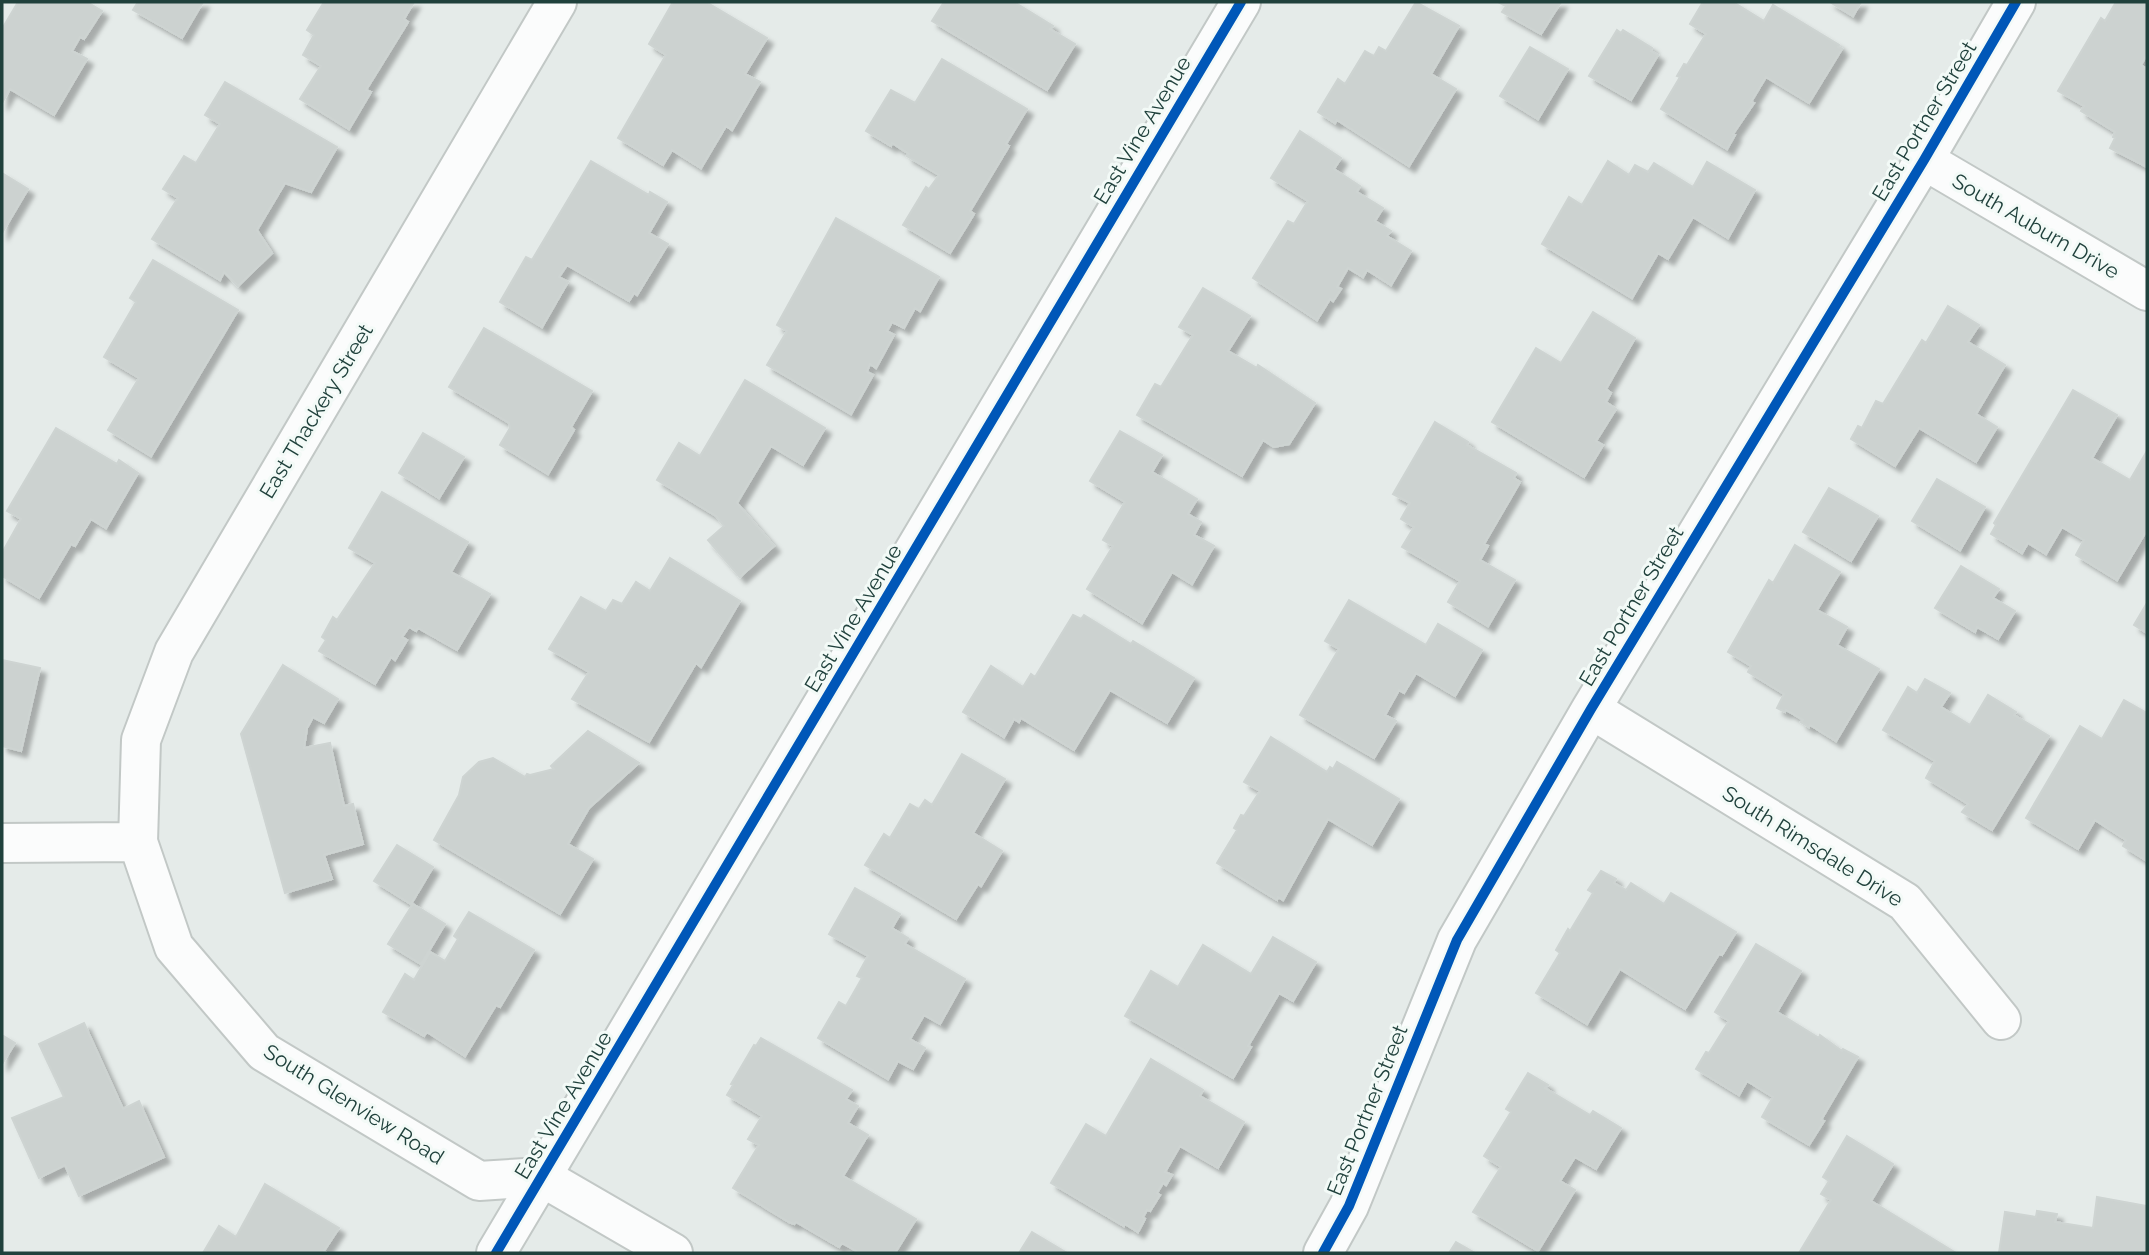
<svg xmlns="http://www.w3.org/2000/svg" width="2149" height="1255" font-family="Raleway,sans-serif">
  <style>
    .building { fill: #ccd2d0; stroke: #ced4d2; stroke-width: 2; filter: url(#shadow) }
    .lines { fill: none; stroke-linecap: round; stroke-linejoin: round }
    .minor-casing { stroke: #c2c8c6; stroke-width: 42 }
    .tertiary-casing { stroke: #c2c8c6; stroke-width: 42 }
    .minor { stroke: #fbfcfc; stroke-width: 38 }
    .tertiary { stroke: #fbfcfc; stroke-width: 38 }
    .cycleway-casing { stroke: #f3faf7; stroke-width: 15 }
    .cycleway { stroke: #0057b8; stroke-width: 10 }
    .labels { text-anchor: middle; dominant-baseline: central; stroke-width: 6; stroke-linejoin: round; paint-order: stroke }
    .street-label { font-size: 21px; fill: #20413c; stroke: #f3faf7 }
  </style>
  <defs>
    <filter id="shadow"><feDropShadow dx="6" dy="6" stdDeviation="2" flood-color="#0004"/></filter>
  </defs>
  <rect width="100%" height="100%" fill="#e5ebe9"/>
  <path class="building" d="M 18,2 L 87,2 L 102,11 L 84,39 L 80,37 L 72,51 L 87,59 L 54,115 L 10,89 L 2,103 L 2,29 Z
    M 138,2 L 203,2 L 182,38 L 133,10 Z
    M 324,2 L 414,2 L 404,19 L 408,22 L 366,90 L 371,92 L 349,129 L 300,99 L 321,66 L 303,55 L 314,35 L 307,30 Z
    M 673,2 L 706,2 L 767,38 L 745,74 L 760,82 L 732,130 L 726,126 L 701,168 L 672,150 L 663,165 L 618,138 L 666,55 L 649,44 Z
    M 944,2 L 1014,2 L 1053,26 L 1050,29 L 1075,44 L 1047,90 L 932,21 Z
    M 1416,2 L 1459,26 L 1431,74 L 1456,89 L 1409,166 L 1337,120 L 1335,123 L 1318,112 L 1338,79 L 1345,84 L 1365,51 L 1374,56 L 1379,47 L 1386,51 Z
    M 1498,2 L 1561,2 L 1541,34 L 1502,12 L 1506,6 Z
    M 1703,2 L 1733,2 L 1764,21 L 1773,5 L 1839,45 L 1838,47 L 1842,49 L 1809,103 L 1766,77 L 1751,102 L 1754,103 L 1733,134 L 1735,135 L 1727,149 L 1661,109 L 1680,77 L 1677,76 L 1684,64 L 1687,65 L 1706,34 L 1690,24 Z
    M 1830,2 L 1861,2 L 1853,16 Z
    M 2116,2 L 2147,2 L 2147,54 L 2141,65 L 2147,69 L 2147,167 L 2110,148 L 2115,138 L 2113,137 L 2115,132 L 2081,111 L 2084,106 L 2058,91 L 2101,18 L 2105,21 Z
    M 1617,30 L 1621,33 L 1623,30 L 1652,48 L 1651,51 L 1658,55 L 1631,100 L 1589,76 Z
    M 1530,47 L 1568,69 L 1538,119 L 1500,96 Z
    M 942,59 L 1027,109 L 1006,144 L 1009,146 L 970,211 L 974,214 L 950,253 L 903,225 L 926,187 L 929,189 L 939,175 L 907,156 L 909,154 L 892,143 L 891,146 L 866,131 L 891,90 L 915,103 Z
    M 225,82 L 337,147 L 311,192 L 285,183 L 257,230 L 272,253 L 238,286 L 224,272 L 220,280 L 152,239 L 178,198 L 163,189 L 184,156 L 196,163 L 220,124 L 205,115 Z
    M 1300,131 L 1341,158 L 1334,169 L 1360,186 L 1357,192 L 1383,208 L 1375,221 L 1391,231 L 1387,236 L 1411,251 L 1391,285 L 1367,270 L 1363,277 L 1348,268 L 1337,287 L 1341,289 L 1333,301 L 1330,299 L 1317,320 L 1253,278 L 1288,221 L 1294,224 L 1308,201 L 1271,178 Z
    M 591,161 L 649,195 L 650,192 L 667,202 L 649,233 L 668,244 L 637,295 L 634,293 L 629,301 L 567,265 L 559,277 L 568,282 L 542,327 L 500,302 L 526,257 L 532,260 Z
    M 1608,161 L 1629,175 L 1635,165 L 1648,172 L 1654,163 L 1693,187 L 1707,162 L 1755,190 L 1728,238 L 1693,217 L 1668,259 L 1658,253 L 1632,298 L 1542,244 L 1569,197 L 1582,205 Z
    M 2,173 L 28,189 L 2,233 Z
    M 836,218 L 939,277 L 920,311 L 915,308 L 904,328 L 892,322 L 887,331 L 894,335 L 876,368 L 870,364 L 867,372 L 873,375 L 851,414 L 767,365 L 787,331 L 777,325 Z
    M 153,260 L 238,310 L 151,456 L 108,430 L 139,378 L 104,357 L 136,302 L 130,298 Z
    M 1203,288 L 1250,316 L 1228,351 L 1257,368 L 1258,365 L 1315,403 L 1289,444 L 1274,447 L 1263,440 L 1242,476 L 1137,415 L 1155,384 L 1161,387 L 1193,335 L 1179,327 Z
    M 1948,306 L 1979,325 L 1968,342 L 2005,365 L 1976,414 L 1997,427 L 1976,462 L 1919,428 L 1895,466 L 1851,439 L 1858,426 L 1862,428 L 1876,401 L 1883,404 L 1922,340 L 1926,343 Z
    M 1593,312 L 1635,338 L 1606,389 L 1611,393 L 1606,402 L 1616,409 L 1596,441 L 1603,445 L 1584,477 L 1492,422 L 1536,348 L 1561,363 Z
    M 484,328 L 592,391 L 571,427 L 574,430 L 548,474 L 500,445 L 510,428 L 509,423 L 449,387 Z
    M 745,380 L 825,428 L 803,465 L 771,446 L 737,503 L 774,546 L 740,577 L 708,540 L 724,526 L 716,516 L 657,480 L 679,443 L 700,456 Z
    M 2073,390 L 2117,415 L 2092,458 L 2130,480 L 2147,451 L 2147,530 L 2117,580 L 2076,555 L 2084,540 L 2062,527 L 2046,554 L 2028,543 L 2022,553 L 1991,534 L 1996,525 L 1994,523 Z
    M 1435,422 L 1468,442 L 1467,445 L 1516,473 L 1514,478 L 1520,482 L 1484,544 L 1488,546 L 1480,560 L 1515,580 L 1488,626 L 1448,602 L 1460,581 L 1402,547 L 1414,527 L 1401,519 L 1410,503 L 1393,494 Z
    M 56,428 L 117,464 L 119,460 L 138,473 L 106,528 L 91,519 L 75,546 L 71,544 L 39,598 L 2,576 L 2,553 L 21,519 L 7,511 Z
    M 1120,431 L 1162,455 L 1152,472 L 1197,499 L 1188,514 L 1201,522 L 1194,535 L 1214,546 L 1192,584 L 1172,572 L 1142,623 L 1087,589 L 1113,546 L 1103,540 L 1125,502 L 1090,481 Z
    M 423,433 L 464,457 L 439,498 L 399,473 Z
    M 1937,479 L 1985,507 L 1960,550 L 1912,521 Z
    M 1829,488 L 1878,516 L 1851,561 L 1803,532 Z
    M 382,492 L 468,542 L 451,572 L 490,594 L 457,650 L 418,628 L 416,631 L 409,627 L 402,637 L 407,640 L 395,660 L 391,657 L 375,684 L 319,651 L 326,640 L 322,637 L 333,617 L 337,620 L 375,563 L 349,548 Z
    M 1795,545 L 1840,572 L 1817,610 L 1847,627 L 1837,645 L 1879,669 L 1836,741 L 1810,725 L 1809,727 L 1801,722 L 1803,720 L 1786,710 L 1785,712 L 1777,708 L 1784,694 L 1748,672 L 1751,666 L 1728,652 L 1769,580 L 1773,583 Z
    M 670,558 L 740,601 L 701,667 L 696,663 L 649,742 L 572,699 L 589,672 L 549,649 L 581,597 L 606,611 L 613,600 L 622,604 L 636,582 L 650,591 Z
    M 1961,566 L 1999,589 L 1993,598 L 2015,611 L 1998,639 L 1977,627 L 1975,632 L 1935,608 Z
    M 1349,600 L 1426,645 L 1438,624 L 1482,650 L 1455,696 L 1416,673 L 1404,693 L 1399,690 L 1385,715 L 1396,721 L 1374,758 L 1300,715 L 1339,649 L 1325,641 Z
    M 2147,603 L 2147,633 L 2134,625 Z
    M 1073,615 L 1081,619 L 1084,615 L 1131,644 L 1133,641 L 1194,678 L 1167,723 L 1110,690 L 1074,750 L 1021,718 L 1019,722 L 1014,719 L 1004,737 L 963,712 L 991,666 L 1023,687 L 1031,674 L 1035,677 Z
    M 2,660 L 40,668 L 21,751 L 2,746 Z
    M 283,665 L 338,699 L 324,723 L 313,717 L 307,728 L 304,748 L 330,743 L 344,806 L 353,804 L 363,844 L 324,855 L 332,879 L 285,893 L 241,734 Z
    M 1925,679 L 1950,693 L 1941,707 L 1970,725 L 1988,695 L 2016,712 L 2014,715 L 2049,736 L 1992,830 L 1962,812 L 1968,804 L 1926,778 L 1935,761 L 1883,730 L 1908,687 L 1917,693 Z
    M 2124,700 L 2147,713 L 2147,861 L 2123,846 L 2126,840 L 2095,820 L 2078,849 L 2026,818 L 2080,726 L 2102,739 Z
    M 588,731 L 639,763 L 589,808 L 568,844 L 593,859 L 560,914 L 434,840 L 459,795 L 463,777 L 479,762 L 493,758 L 525,777 L 527,774 L 530,775 L 554,769 L 551,766 Z
    M 1271,737 L 1327,772 L 1330,767 L 1333,769 L 1337,762 L 1399,799 L 1372,845 L 1328,819 L 1283,900 L 1278,897 L 1277,900 L 1217,863 L 1237,830 L 1234,828 L 1241,815 L 1244,816 L 1260,791 L 1244,782 Z
    M 962,754 L 1005,779 L 973,833 L 1002,851 L 981,886 L 978,884 L 956,919 L 865,865 L 884,834 L 890,838 L 910,804 L 919,809 L 925,800 L 932,805 Z
    M 397,845 L 433,867 L 411,904 L 374,881 Z
    M 1601,871 L 1616,879 L 1614,883 L 1626,890 L 1631,883 L 1664,904 L 1671,893 L 1736,932 L 1722,955 L 1719,954 L 1685,1009 L 1620,969 L 1587,1024 L 1536,993 L 1560,953 L 1556,950 L 1568,929 L 1570,931 L 1593,893 L 1588,890 Z
    M 855,888 L 900,914 L 892,928 L 908,938 L 905,944 L 965,979 L 940,1024 L 924,1015 L 910,1039 L 925,1048 L 913,1069 L 898,1061 L 888,1079 L 818,1038 L 839,1002 L 846,1006 L 862,978 L 857,976 L 868,956 L 829,934 Z
    M 413,904 L 445,924 L 421,964 L 388,944 Z
    M 469,912 L 534,950 L 500,1007 L 496,1005 L 465,1056 L 427,1032 L 424,1036 L 383,1012 L 405,974 L 414,980 L 430,952 L 445,961 L 458,939 L 454,936 Z
    M 1273,937 L 1316,962 L 1293,1001 L 1279,993 L 1248,1046 L 1251,1047 L 1233,1078 L 1125,1016 L 1151,971 L 1178,987 L 1203,945 L 1251,974 Z
    M 1756,944 L 1801,971 L 1777,1012 L 1819,1038 L 1820,1035 L 1842,1051 L 1843,1049 L 1858,1057 L 1821,1120 L 1824,1121 L 1809,1145 L 1762,1117 L 1773,1097 L 1747,1081 L 1739,1095 L 1696,1069 L 1706,1052 L 1709,1053 L 1729,1021 L 1715,1012 Z
    M 84,1023 L 123,1109 L 139,1101 L 164,1157 L 79,1196 L 65,1165 L 39,1178 L 12,1118 L 64,1097 L 39,1044 Z
    M 2,1035 L 15,1043 L 2,1064 Z
    M 761,1038 L 852,1090 L 846,1099 L 858,1106 L 848,1123 L 868,1135 L 843,1176 L 916,1219 L 895,1253 L 860,1253 L 842,1243 L 839,1247 L 796,1222 L 794,1224 L 789,1222 L 733,1188 L 759,1145 L 748,1139 L 762,1116 L 727,1095 L 733,1085 L 731,1084 L 754,1045 L 756,1046 Z
    M 1151,1059 L 1203,1090 L 1200,1096 L 1244,1122 L 1218,1168 L 1180,1146 L 1165,1172 L 1172,1175 L 1166,1185 L 1163,1183 L 1157,1193 L 1160,1195 L 1150,1211 L 1147,1210 L 1143,1217 L 1145,1219 L 1138,1232 L 1125,1224 L 1124,1226 L 1051,1183 L 1086,1124 L 1106,1136 Z
    M 1528,1073 L 1548,1085 L 1545,1088 L 1590,1115 L 1593,1111 L 1621,1128 L 1596,1169 L 1575,1157 L 1560,1181 L 1575,1190 L 1538,1251 L 1473,1212 L 1501,1167 L 1484,1156 L 1511,1112 L 1506,1109 Z
    M 1847,1136 L 1893,1164 L 1871,1201 L 1956,1253 L 1799,1253 L 1831,1200 L 1821,1194 L 1829,1181 L 1823,1177 Z
    M 265,1184 L 339,1228 L 324,1251 L 327,1253 L 203,1253 L 219,1226 L 236,1237 Z
    M 2097,1197 L 2147,1206 L 2147,1253 L 1999,1253 L 2005,1212 L 2036,1217 L 2037,1211 L 2057,1214 L 2055,1222 L 2093,1228 Z
    M 1032,1232 L 1067,1253 L 1019,1253 Z
    M 1456,1242 L 1475,1253 L 1449,1253 Z"/>
  <g class="lines">
    <defs>
      <path id="minor" d="M 1924,160 L 2147,291
        M 1591,709 L 1905,902 L 2001,1020
        M 138,842 L 141,740 L 174,652 L 557,2
        M 2,843 L 138,842 L 174,947 L 264,1052 L 479,1181 L 542,1177 L 673,1253
        M 1323,1253 L 1349,1206 L 1457,940 L 1591,709 L 1924,160 L 2016,2"/>
      <path id="tertiary" d="M 496,1253 L 1241,2"/>
    </defs>
    <use href="#minor" class="minor-casing"/>
    <use href="#tertiary" class="tertiary-casing"/>
    <use href="#minor" class="minor"/>
    <use href="#tertiary" class="tertiary"/>
    <defs>
      <path id="cycleway" d="M 496,1253 L 1241,2
        M 1323,1253 L 1349,1206 L 1457,940 L 1591,709 L 1924,160 L 2016,2"/>
    </defs>
    <use href="#cycleway" class="cycleway-casing"/>
    <use href="#cycleway" class="cycleway"/>
  </g>
  <g class="labels">
    <g class="street-label">
      <text transform="translate(1924 121) rotate(-59)">East Portner Street</text>
      <text transform="translate(1142 130) rotate(-59)">East Vine Avenue</text>
      <text transform="translate(2036 226) rotate(30)">South Auburn Drive</text>
      <text transform="translate(316 411) rotate(-59)">East Thackery Street</text>
      <text transform="translate(1631 606) rotate(-59)">East Portner Street</text>
      <text transform="translate(853 618) rotate(-59)">East Vine Avenue</text>
      <text transform="translate(1813 846) rotate(32)">South Rimsdale Drive</text>
      <text transform="translate(354 1104) rotate(32)">South Glenview Road</text>
      <text transform="translate(563 1105) rotate(-59)">East Vine Avenue</text>
      <text transform="translate(1367 1110) rotate(-68)">East Portner Street</text>
    </g>
  </g>
  <rect width="2149" height="1255" fill="none" stroke="#20413c" stroke-width="7"/>
</svg>
